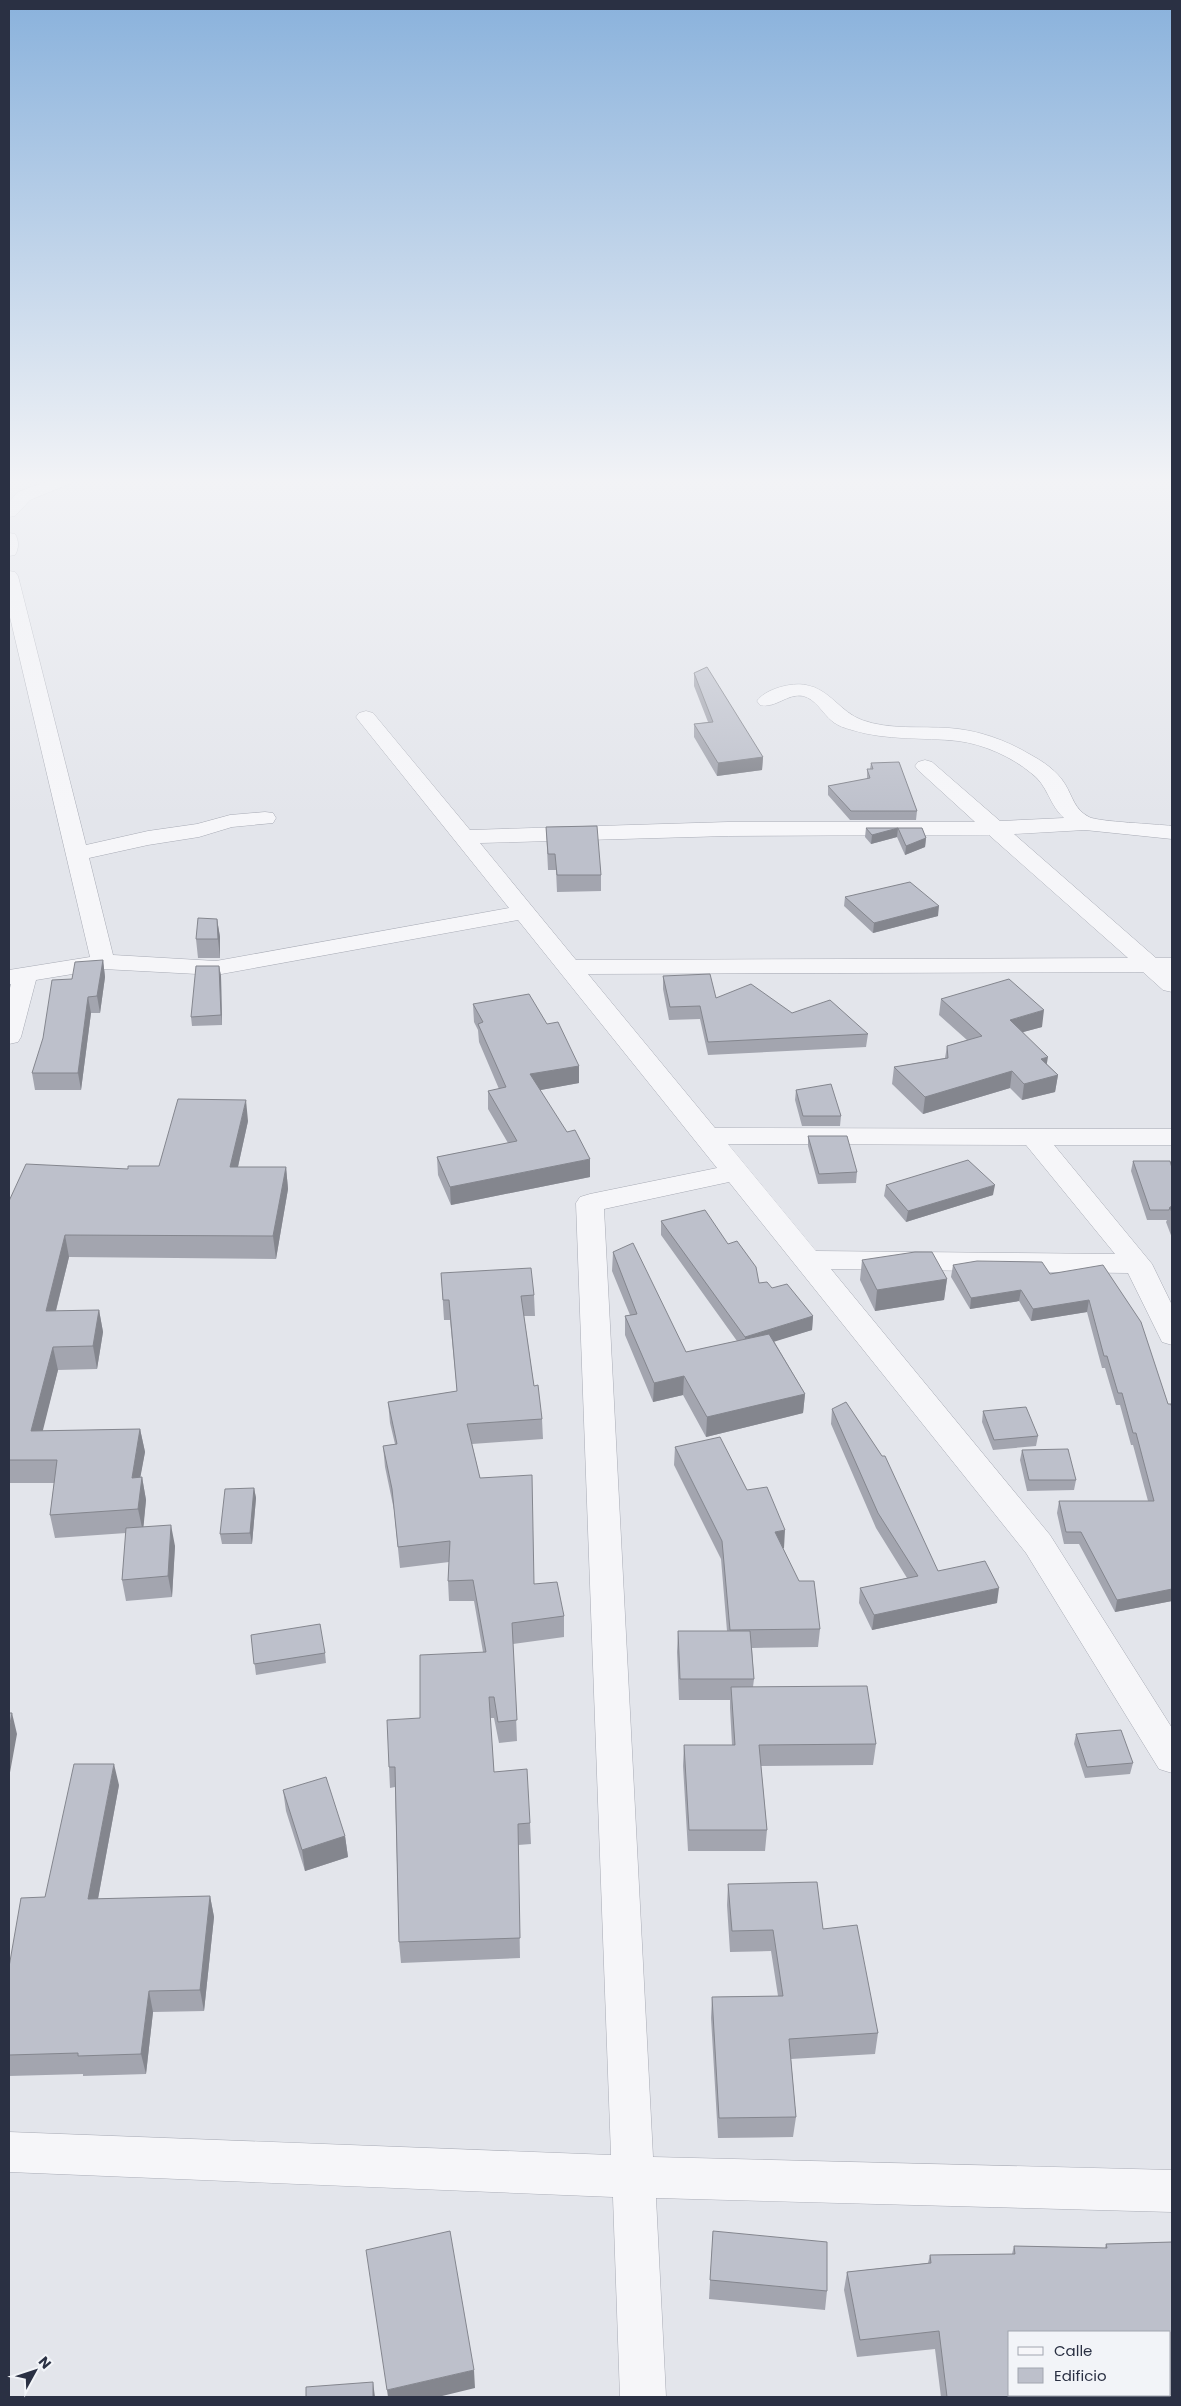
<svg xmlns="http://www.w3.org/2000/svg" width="1181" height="2406" font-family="Poppins,sans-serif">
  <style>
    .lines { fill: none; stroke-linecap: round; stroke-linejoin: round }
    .minor-casing { stroke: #a8abb5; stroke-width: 1 }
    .minor { fill: #f6f6f9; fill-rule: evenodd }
    .wall { fill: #a3a5af }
    .shaded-wall { fill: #84868e }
    .building { fill: #bdc0cb; stroke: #84868e }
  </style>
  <rect width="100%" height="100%" fill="#e3e5eb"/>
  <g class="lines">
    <defs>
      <path id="minor" d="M 54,479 L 76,479 L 74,482 L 30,500 L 15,516 L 9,517 L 9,502 L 18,492 Z
        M 9,533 L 15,534 C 19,540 19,549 15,555 L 9,556 Z
        M 9,571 L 15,572 L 18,576 L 86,845 L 148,831 L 197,824 L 230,815 L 265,812 L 273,813 L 276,818 L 273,823 L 232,827 L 199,837 L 148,845 L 89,858 L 113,955 L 216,961 L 509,908 L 359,721 L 356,717 L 359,713 L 366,711 L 373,713 L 470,830 L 728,822 L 975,822 L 918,770 L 915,766 L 918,762 L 925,760 L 932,762 L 1000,821 L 1064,818 C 1049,805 1048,785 1031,773 C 1012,757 983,744 958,741 C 923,737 887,741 852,730 C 845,728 838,726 832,721 C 823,714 816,699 803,696 C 787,693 776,709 760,705 L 757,701 C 765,689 792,682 806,685 C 830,689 840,712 862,720 C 890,730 920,726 949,728 C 978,730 1006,740 1031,755 C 1044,762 1057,771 1065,784 C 1073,797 1074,809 1089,817 C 1099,822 1157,824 1172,826 L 1172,839 L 1085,830 L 1014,834 L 1156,958 L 1172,958 L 1172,992 L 1163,990 L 1143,972 L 588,974 L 715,1128 L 1172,1129 L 1172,1145 L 1054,1145 L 1152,1264 L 1172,1305 L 1172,1345 L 1162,1342 L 1128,1273 L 831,1269 L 1050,1535 L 1172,1728 L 1172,1773 L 1159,1769 L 1026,1553 L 729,1182 L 604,1209 L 653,2157 L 1172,2170 L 1172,2212 L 656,2198 L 666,2397 L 620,2397 L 613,2197 L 9,2172 L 9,2132 L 611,2155 L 576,1203 L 580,1197 L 590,1194 L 717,1168 L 518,920 L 216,975 L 103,969 L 36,980 L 21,1037 L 18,1042 L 9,1044 L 9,992 L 11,984 L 9,984 L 9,970 L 90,957 L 9,613 ZM 989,835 L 1128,958 L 576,960 L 480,843 L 728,836 ZM 728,1144 L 1026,1145 L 1115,1254 L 816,1251 Z"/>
    </defs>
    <use href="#minor" class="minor-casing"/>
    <use href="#minor" class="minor"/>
  </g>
  <path class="wall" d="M 694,673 L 763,757 L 762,770 L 717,776 L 694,737 L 694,724 L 708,722 L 694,686 Z
    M 871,763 L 917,811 L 916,820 L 850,820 L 828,795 L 828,786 L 867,779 L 867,769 L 870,769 Z
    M 546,827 L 601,875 L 601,891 L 557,892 L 556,870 L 548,870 Z
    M 866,828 L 922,828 L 926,838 L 925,847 L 905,855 L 897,837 L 871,844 L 865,837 Z
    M 845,897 L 938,916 L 873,933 L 844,906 Z
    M 217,919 L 220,937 L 220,958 L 198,958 L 196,939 Z
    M 103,960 L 105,977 L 100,1013 L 91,1013 L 81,1090 L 35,1090 L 32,1073 L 72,979 Z
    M 219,966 L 221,976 L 222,1025 L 192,1026 L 191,1017 Z
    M 663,976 L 716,998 L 792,1013 L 868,1034 L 866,1047 L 708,1055 L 700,1019 L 669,1020 L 663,989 Z
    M 941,999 L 1042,1027 L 1023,1032 L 1047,1064 L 1058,1075 L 1055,1092 L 1022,1100 L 1010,1088 L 923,1114 L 892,1084 L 894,1067 L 945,1058 L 947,1046 L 967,1040 L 939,1015 Z
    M 473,1004 L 547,1024 L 579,1066 L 579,1083 L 540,1090 L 590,1177 L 451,1205 L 438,1175 L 437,1157 L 508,1143 L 488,1109 L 488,1091 L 499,1089 L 479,1042 L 478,1030 L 474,1022 Z
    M 796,1090 L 841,1116 L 840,1126 L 802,1126 L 795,1100 Z
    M 248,1121 L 238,1167 L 286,1167 L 288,1189 L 276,1259 L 69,1257 L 56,1311 L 99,1310 L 103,1332 L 97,1369 L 58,1370 L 42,1431 L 140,1429 L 145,1452 L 140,1477 L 142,1477 L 146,1500 L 143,1527 L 175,1546 L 172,1597 L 126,1601 L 122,1580 L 126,1533 L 55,1538 L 50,1515 L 54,1483 L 9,1483 L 9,1201 L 128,1169 L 159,1166 Z
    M 808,1136 L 857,1172 L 856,1183 L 818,1184 L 808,1146 Z
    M 1133,1161 L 1172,1168 L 1172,1238 L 1166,1222 L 1167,1220 L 1147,1220 L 1131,1171 Z
    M 886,1185 L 993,1195 L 906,1222 L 884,1196 Z
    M 661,1221 L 728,1244 L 759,1283 L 772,1288 L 813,1316 L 812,1330 L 774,1341 L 805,1394 L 803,1413 L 706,1437 L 683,1395 L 653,1402 L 625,1335 L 625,1316 L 630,1315 L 612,1271 L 613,1252 L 686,1352 L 737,1341 L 661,1235 Z
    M 862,1260 L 947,1279 L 944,1300 L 875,1311 L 860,1280 Z
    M 953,1265 L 1050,1274 L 1141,1322 L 1172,1601 L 1115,1612 L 1079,1544 L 1064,1544 L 1057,1513 L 1059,1501 L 1148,1501 L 1133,1445 L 1131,1445 L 1120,1405 L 1116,1405 L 1105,1368 L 1102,1368 L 1087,1312 L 1031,1321 L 1019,1301 L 970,1309 L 951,1277 Z
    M 441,1273 L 534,1295 L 535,1316 L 524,1316 L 534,1386 L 542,1419 L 543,1439 L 472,1444 L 480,1478 L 534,1584 L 564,1616 L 564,1637 L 513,1644 L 517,1741 L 499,1743 L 494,1718 L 490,1718 L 494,1772 L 530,1823 L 531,1844 L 518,1845 L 520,1958 L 401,1963 L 399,1942 L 395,1787 L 390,1788 L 389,1767 L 420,1718 L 483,1652 L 474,1601 L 449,1601 L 448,1581 L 449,1562 L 400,1568 L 394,1510 L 385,1467 L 383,1446 L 395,1444 L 390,1423 L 388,1402 L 457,1391 L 450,1320 L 444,1320 Z
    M 832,1409 L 938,1571 L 997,1603 L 872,1630 L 859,1603 L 860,1588 L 907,1578 L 876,1528 L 831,1424 Z
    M 983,1411 L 1038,1436 L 1036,1446 L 993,1450 L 982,1422 Z
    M 675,1447 L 747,1490 L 784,1548 L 783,1548 L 820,1629 L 818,1647 L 752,1648 L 754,1679 L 753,1687 L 876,1744 L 873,1765 L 761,1766 L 767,1830 L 765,1851 L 688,1851 L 683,1766 L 684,1745 L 732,1745 L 730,1708 L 730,1700 L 679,1700 L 677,1652 L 678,1631 L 727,1631 L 721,1559 L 674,1465 Z
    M 1022,1450 L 1076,1480 L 1074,1490 L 1027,1491 L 1020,1460 Z
    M 254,1488 L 256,1498 L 252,1544 L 222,1544 L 220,1534 Z
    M 251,1635 L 325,1653 L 326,1663 L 256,1675 Z
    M 1076,1734 L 1133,1763 L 1130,1774 L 1085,1778 L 1074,1744 Z
    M 119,1785 L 98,1899 L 210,1896 L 214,1917 L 204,2011 L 153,2012 L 146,2074 L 83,2076 L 83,2074 L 9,2076 L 9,1967 L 45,1897 Z
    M 283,1790 L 345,1836 L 348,1857 L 305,1871 L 286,1811 Z
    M 728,1884 L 823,1929 L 878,2033 L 875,2054 L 791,2059 L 796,2117 L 793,2137 L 718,2138 L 711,2018 L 712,1997 L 778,1996 L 771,1951 L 730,1952 L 727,1905 Z
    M 713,2231 L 827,2291 L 825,2310 L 709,2299 Z
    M 1172,2242 L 1172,2397 L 1126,2397 L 1126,2395 L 1170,2395 L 1170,2332 L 1010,2332 L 1010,2395 L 1029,2395 L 1029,2397 L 941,2397 L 935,2349 L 857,2357 L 844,2290 L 847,2272 L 928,2263 L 930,2255 L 1012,2254 L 1014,2246 L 1105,2248 L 1106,2244 Z"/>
  <path class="shaded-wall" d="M 763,757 L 762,770 L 717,776 L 718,763 Z
    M 898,828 L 897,837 L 871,844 L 872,835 Z
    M 926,838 L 925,847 L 905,855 L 906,846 Z
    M 939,906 L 938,916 L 873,933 L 874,923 Z
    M 217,919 L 220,937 L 220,958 L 218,939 Z
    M 103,960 L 105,977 L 100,1013 L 97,996 Z
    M 219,966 L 221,976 L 222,1025 L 221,1015 Z
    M 88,997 L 91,1013 L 81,1090 L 78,1073 Z
    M 1044,1010 L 1042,1027 L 1008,1036 L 1010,1020 Z
    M 1048,1057 L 1045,1074 L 1041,1059 Z
    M 579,1066 L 579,1083 L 530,1092 L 530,1074 Z
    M 1012,1071 L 1010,1088 L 923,1114 L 925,1097 Z
    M 1058,1075 L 1055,1092 L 1022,1100 L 1024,1084 Z
    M 246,1100 L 248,1121 L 233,1189 L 230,1167 Z
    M 590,1159 L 590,1177 L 451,1205 L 450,1187 Z
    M 286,1167 L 288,1189 L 276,1259 L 273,1236 Z
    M 995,1185 L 993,1195 L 906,1222 L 908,1211 Z
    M 65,1235 L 69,1257 L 50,1334 L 46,1311 Z
    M 947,1279 L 944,1300 L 875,1311 L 877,1290 Z
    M 1021,1290 L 1019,1301 L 970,1309 L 971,1298 Z
    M 1089,1300 L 1087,1312 L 1031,1321 L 1033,1309 Z
    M 99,1310 L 103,1332 L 97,1369 L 93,1346 Z
    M 813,1316 L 812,1330 L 744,1351 L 745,1337 Z
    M 53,1347 L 58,1370 L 37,1454 L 31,1431 Z
    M 684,1376 L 683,1395 L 653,1402 L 654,1383 Z
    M 805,1394 L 803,1413 L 706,1437 L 707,1417 Z
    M 140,1429 L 145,1452 L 136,1501 L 132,1478 Z
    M 142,1477 L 146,1500 L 143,1532 L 138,1509 Z
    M 254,1488 L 256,1498 L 252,1544 L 250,1533 Z
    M 171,1525 L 175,1546 L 172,1597 L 168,1576 Z
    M 785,1530 L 784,1548 L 774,1550 L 775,1532 Z
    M 999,1588 L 997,1603 L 872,1630 L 874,1615 Z
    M 1172,1589 L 1172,1601 L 1115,1612 L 1117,1600 Z
    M 12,1713 L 17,1734 L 9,1778 L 9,1729 Z
    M 114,1764 L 119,1785 L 94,1920 L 88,1899 Z
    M 345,1836 L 348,1857 L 305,1871 L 302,1850 Z
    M 210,1896 L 214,1917 L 204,2011 L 200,1990 Z
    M 149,1991 L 153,2012 L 146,2074 L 141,2054 Z
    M 474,2370 L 475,2388 L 438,2397 L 388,2397 L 387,2390 Z
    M 373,2382 L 375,2397 L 373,2397 Z"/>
  <path class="building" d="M 707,667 L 763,757 L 718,763 L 694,724 L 713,722 L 694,673 Z
    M 899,762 L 917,811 L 851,811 L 828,786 L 870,778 L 867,769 L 873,769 L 871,763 Z
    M 597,826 L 601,875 L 557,875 L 555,854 L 548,854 L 546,827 Z
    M 866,828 L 922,828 L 926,838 L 906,846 L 898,828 L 872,835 Z
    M 910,882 L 939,906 L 874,923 L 845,897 Z
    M 198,918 L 217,919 L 218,939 L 196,939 Z
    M 103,960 L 97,996 L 88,997 L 78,1073 L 32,1073 L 43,1038 L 52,980 L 72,979 L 75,962 Z
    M 196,966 L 219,966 L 221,1015 L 191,1017 Z
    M 710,974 L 716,998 L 751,984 L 792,1013 L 830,1000 L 868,1034 L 708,1042 L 700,1006 L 670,1007 L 663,976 Z
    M 1009,979 L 1044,1010 L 1010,1020 L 1048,1057 L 1041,1059 L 1058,1075 L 1024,1084 L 1012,1071 L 925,1097 L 894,1067 L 948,1058 L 947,1046 L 982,1036 L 941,999 Z
    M 529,994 L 547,1024 L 558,1022 L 579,1066 L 530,1074 L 567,1132 L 575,1130 L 590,1159 L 450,1187 L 437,1157 L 517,1141 L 488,1091 L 506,1087 L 478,1024 L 483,1022 L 473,1004 Z
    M 831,1084 L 841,1116 L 803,1116 L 796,1090 Z
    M 178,1099 L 246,1100 L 230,1167 L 286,1167 L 273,1236 L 65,1235 L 46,1311 L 99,1310 L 93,1346 L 53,1347 L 31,1431 L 140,1429 L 132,1478 L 142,1477 L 138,1509 L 50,1515 L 57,1460 L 9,1460 L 9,1201 L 26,1164 L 128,1169 L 128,1166 L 159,1166 Z
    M 808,1136 L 847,1136 L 857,1172 L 819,1174 Z
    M 968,1160 L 995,1185 L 908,1211 L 886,1185 Z
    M 1133,1161 L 1170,1161 L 1172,1168 L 1172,1207 L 1170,1207 L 1169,1210 L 1150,1210 Z
    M 1170,1207 L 1172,1207 L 1172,1213 Z
    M 705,1210 L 728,1244 L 737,1241 L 756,1267 L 759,1283 L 767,1282 L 772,1288 L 787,1284 L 813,1316 L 745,1337 L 661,1221 Z
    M 633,1243 L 686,1352 L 769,1334 L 805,1394 L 707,1417 L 684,1376 L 654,1383 L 625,1316 L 637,1314 L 613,1252 Z
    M 915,1252 L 932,1252 L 947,1279 L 877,1290 L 862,1260 Z
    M 977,1261 L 1042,1262 L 1050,1274 L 1103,1265 L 1141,1322 L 1168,1404 L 1171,1404 L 1172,1409 L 1172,1589 L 1117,1600 L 1081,1532 L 1066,1532 L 1059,1501 L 1154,1501 L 1136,1433 L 1133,1433 L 1122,1393 L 1118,1393 L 1107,1356 L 1104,1356 L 1089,1300 L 1033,1309 L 1021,1290 L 971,1298 L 953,1265 Z
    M 531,1268 L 534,1295 L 521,1296 L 534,1386 L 538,1385 L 542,1419 L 467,1424 L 480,1478 L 532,1475 L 534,1584 L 557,1582 L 564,1616 L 512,1623 L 517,1720 L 498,1722 L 494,1697 L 489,1697 L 494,1772 L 527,1769 L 530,1823 L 518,1824 L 520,1938 L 399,1942 L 395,1767 L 389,1767 L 387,1720 L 420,1718 L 420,1655 L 486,1652 L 473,1580 L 448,1581 L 450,1541 L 398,1547 L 392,1489 L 383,1446 L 397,1444 L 388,1402 L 457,1391 L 449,1300 L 443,1300 L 441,1273 Z
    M 846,1402 L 882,1456 L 885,1456 L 938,1571 L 985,1561 L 999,1588 L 874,1615 L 860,1588 L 918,1576 L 878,1513 L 832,1409 Z
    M 1026,1407 L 1038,1436 L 994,1440 L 983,1411 Z
    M 720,1437 L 747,1490 L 767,1487 L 785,1530 L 775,1532 L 799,1581 L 814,1581 L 820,1629 L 730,1630 L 722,1541 L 675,1447 Z
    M 1068,1449 L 1076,1480 L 1029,1480 L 1022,1450 Z
    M 254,1488 L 250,1533 L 220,1534 L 225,1489 Z
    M 171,1525 L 168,1576 L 122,1580 L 126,1528 Z
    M 320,1624 L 325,1653 L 254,1664 L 251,1635 Z
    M 678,1631 L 750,1631 L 754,1679 L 680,1679 Z
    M 867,1686 L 876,1744 L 759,1745 L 767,1830 L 689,1830 L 684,1745 L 735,1745 L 731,1687 Z
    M 9,1713 L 12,1713 L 9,1729 Z
    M 1121,1730 L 1133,1763 L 1087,1767 L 1076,1734 Z
    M 74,1764 L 114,1764 L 88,1899 L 210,1896 L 200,1990 L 149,1991 L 141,2054 L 78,2056 L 78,2053 L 9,2055 L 9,1967 L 21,1898 L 45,1897 Z
    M 326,1777 L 345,1836 L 302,1850 L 283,1790 Z
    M 817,1882 L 823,1929 L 857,1925 L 878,2033 L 789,2039 L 796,2117 L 719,2118 L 712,1997 L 783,1996 L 773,1930 L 732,1931 L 728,1884 Z
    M 450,2231 L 474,2370 L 387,2390 L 366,2250 Z
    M 713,2231 L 827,2242 L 827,2291 L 710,2280 Z
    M 1172,2242 L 1172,2397 L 1136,2397 L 1135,2395 L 1170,2395 L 1170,2332 L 1010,2332 L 1010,2395 L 1029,2395 L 1029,2397 L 947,2397 L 939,2331 L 860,2340 L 847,2272 L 931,2263 L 930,2255 L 1015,2254 L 1014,2246 L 1107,2248 L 1106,2244 Z
    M 373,2382 L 373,2397 L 306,2397 L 306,2387 Z"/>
  <linearGradient id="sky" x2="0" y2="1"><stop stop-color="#8ab2dc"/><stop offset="0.59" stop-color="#f2f3f6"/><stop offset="1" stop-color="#f2f3f6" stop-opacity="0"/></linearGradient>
  <rect width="1181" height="816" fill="url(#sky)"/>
  <rect width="1181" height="2406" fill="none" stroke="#2a3043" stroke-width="20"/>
  <rect x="1008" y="2331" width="162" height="65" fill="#f2f4f8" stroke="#a2a6b0"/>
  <rect x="1018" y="2347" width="25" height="8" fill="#f6f6f9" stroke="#a2a6b0"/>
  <text x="1054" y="2356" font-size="15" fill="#2a3043">Calle</text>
  <rect x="1018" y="2368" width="25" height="15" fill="#bdc0cb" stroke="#a2a6b0"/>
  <text x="1054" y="2381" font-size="15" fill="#2a3043">Edificio</text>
  <g transform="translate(35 2371) rotate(50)" stroke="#f2f4f8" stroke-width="4" paint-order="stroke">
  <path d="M0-4L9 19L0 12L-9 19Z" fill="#2a3043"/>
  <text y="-8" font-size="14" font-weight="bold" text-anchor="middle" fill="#2a3043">N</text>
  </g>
</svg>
